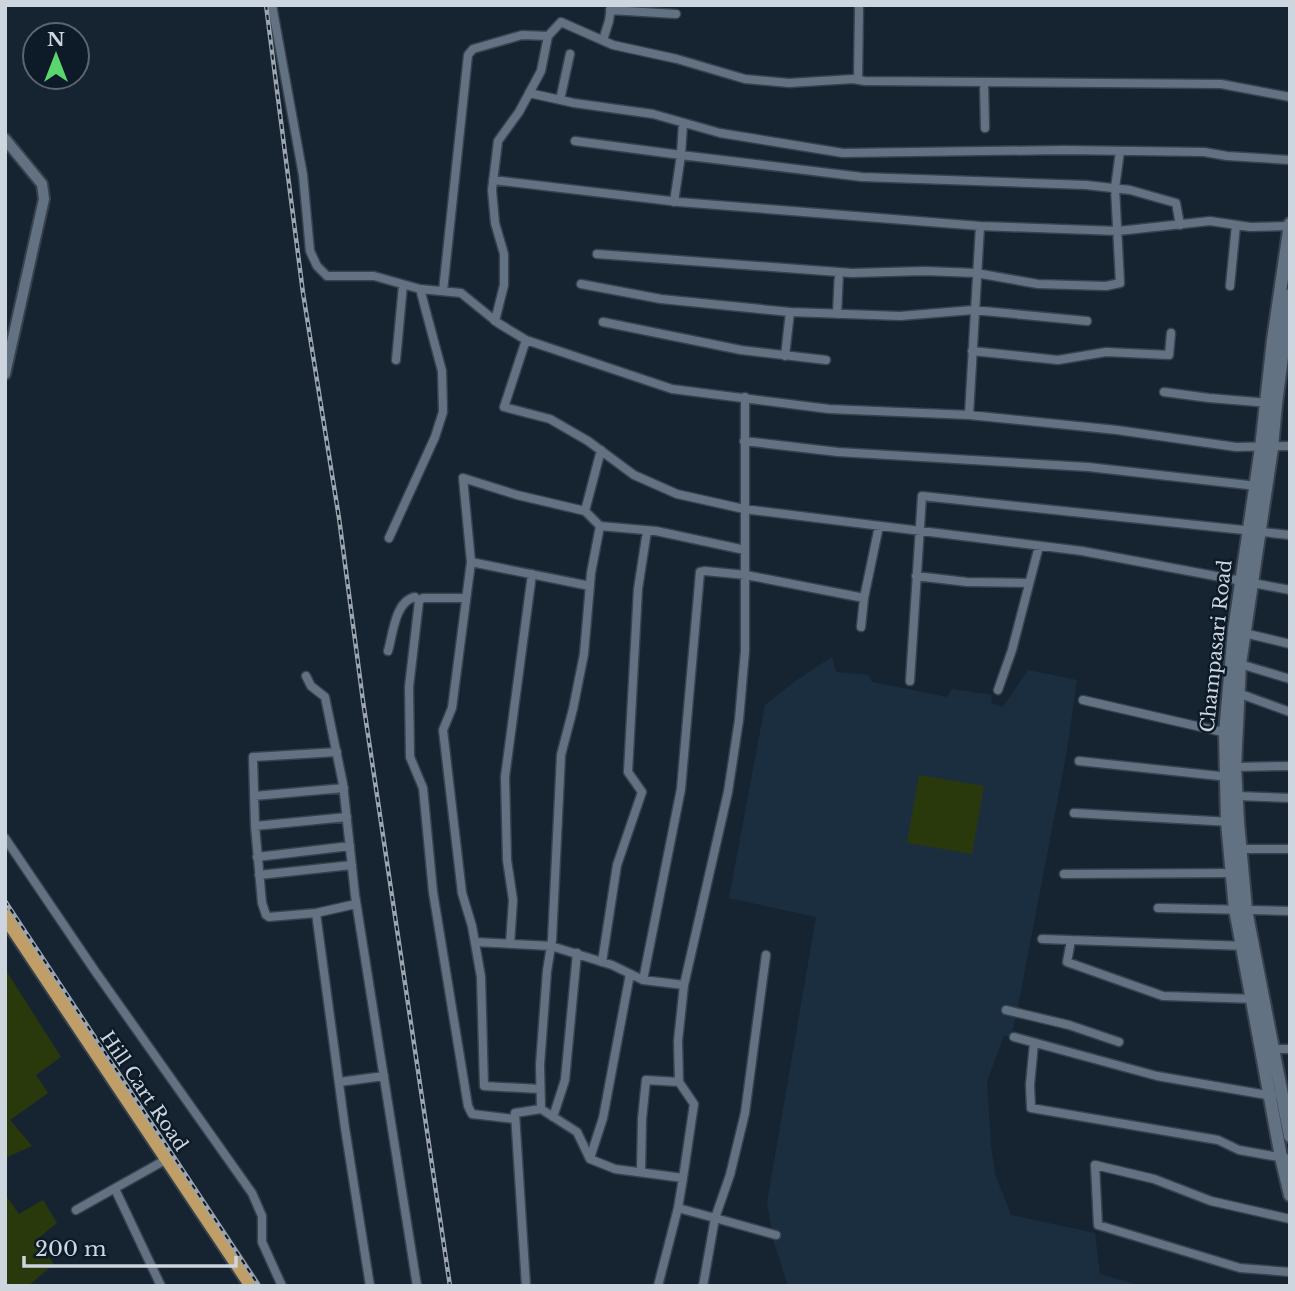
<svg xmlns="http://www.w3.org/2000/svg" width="1295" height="1291" font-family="'Libre Baskerville',serif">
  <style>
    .built { fill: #1b2e40 }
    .green { fill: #2a390c }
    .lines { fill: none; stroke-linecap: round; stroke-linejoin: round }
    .minor-casing { stroke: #38414c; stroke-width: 11 }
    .tertiary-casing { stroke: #38414c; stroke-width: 14 }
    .secondary-casing { stroke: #38414c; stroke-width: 16 }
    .trunk-casing { stroke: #38414c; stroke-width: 18 }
    .minor { stroke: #637283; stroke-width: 8 }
    .tertiary { stroke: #637283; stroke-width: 10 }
    .secondary { stroke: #637283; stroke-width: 12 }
    .trunk { stroke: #c09e67; stroke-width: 14 }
    .rail-casing { stroke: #9ba5af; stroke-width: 4.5 }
    .rail { stroke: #0d1a27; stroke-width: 2; stroke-dasharray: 5; stroke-linecap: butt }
    .labels { text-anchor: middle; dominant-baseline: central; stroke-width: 5; stroke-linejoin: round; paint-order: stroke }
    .street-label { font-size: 19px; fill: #cdd6df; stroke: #0d1a27 }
  </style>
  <rect width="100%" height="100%" fill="#162431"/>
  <path class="built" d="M 832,657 L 836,672 L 868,675 L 872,682 L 947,697 L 952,689 L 992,695 L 991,703 L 1003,707 L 1028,670 L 1077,680 L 1066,756 L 1017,1011 L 1011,1037 L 1004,1036 L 987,1081 L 991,1145 L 995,1174 L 1011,1215 L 1095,1233 L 1100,1274 L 1141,1286 L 788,1286 L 774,1242 L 767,1203 L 816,917 L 729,898 L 765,705 L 794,682 Z"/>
  <path class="green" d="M 919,775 L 984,786 L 972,854 L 907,843 Z
    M 5,969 L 61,1057 L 36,1075 L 48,1093 L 10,1120 L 32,1146 L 5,1158 Z
    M 5,1194 L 19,1214 L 43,1200 L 57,1223 L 36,1240 L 54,1264 L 28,1286 L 5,1286 Z"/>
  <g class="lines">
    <defs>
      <path id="minor" d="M 272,5 L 303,175 L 310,251 L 317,266 L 327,276 L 374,276 L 420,289 L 461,293 L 498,323 L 526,340 L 672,389 L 829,409 L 969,415 L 1117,430 L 1236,447 L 1290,446
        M 610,10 L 676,14
        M 603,40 L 609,21 L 611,6
        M 858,80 L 859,5
        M 984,83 L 985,128
        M 529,93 L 574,103 L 653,114 L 720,133 L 843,153 L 1064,150 L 1204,152 L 1227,156 L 1290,160
        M 560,100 L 570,54
        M 575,141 L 681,155 L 683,123
        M 493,180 L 679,202 L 980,226 L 1118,231 L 1210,221 L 1250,227 L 1290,226
        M 674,202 L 681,155 L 862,177 L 1086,185 L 1130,190 L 1176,203 L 1180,225
        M 597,254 L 852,273 L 925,271 L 976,273 L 1038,284 L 1106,286 L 1120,283 L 1115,188 L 1120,151
        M 581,284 L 661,299 L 790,312 L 900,316 L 973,310 L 1087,321
        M 1230,286 L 1236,225
        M 443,291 L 468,55 L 473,49 L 522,35 L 548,36
        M 837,314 L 839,272
        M 495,321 L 504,285 L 504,254 L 495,223 L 492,190 L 498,141 L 519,112 L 541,71 L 548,36 L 561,22 L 613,45 L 677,59 L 745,79 L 789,83 L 853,79 L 865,81 L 1221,84 L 1290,97
        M 603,322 L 741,350 L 826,360
        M 526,340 L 504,407 L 550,419 L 588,441 L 634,475 L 677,494 L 744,509 L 1082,551 L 1290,590
        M 972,351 L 1058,360 L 1106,352 L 1169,355 L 1171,333
        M 785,356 L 790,312
        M 396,360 L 403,285
        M 1164,392 L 1209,398 L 1269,403
        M 969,415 L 980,226
        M 744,441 L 838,452 L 1088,467 L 1257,486
        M 585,511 L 601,450
        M 389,538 L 435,437 L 443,412 L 442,371 L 420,289
        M 471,562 L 590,586
        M 916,576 L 967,582 L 1029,583
        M 466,598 L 423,598 L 419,601 L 409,687 L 410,757 L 423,788 L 433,892 L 468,1106 L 472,1114 L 515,1119
        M 861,627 L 864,598
        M 1244,633 L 1290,644
        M 388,651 C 393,634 395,601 415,597 L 419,601
        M 1240,664 L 1290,679
        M 306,676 L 311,686 L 325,697 L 343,784 L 355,895 L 417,1286
        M 910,681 L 922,496 L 1290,535
        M 998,690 L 1012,650 L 1039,546
        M 1238,693 L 1290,712
        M 1083,700 L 1227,733
        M 337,752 L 253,757 L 255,826 L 262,903 L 266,915 L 269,917 L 316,913 L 345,1128 L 370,1286
        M 1079,761 L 1229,777
        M 1235,767 L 1290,766
        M 254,796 L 344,788
        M 1236,796 L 1290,798
        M 1074,813 L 1231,822
        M 255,826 L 347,817
        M 5,838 L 95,971 L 252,1193 L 262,1216 L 262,1242 L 282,1286
        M 1240,849 L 1290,849
        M 257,857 L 350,846
        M 1064,874 L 1236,873
        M 259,875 L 352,865
        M 1158,908 L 1290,911
        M 316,913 L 356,904
        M 1042,939 L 1246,946
        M 1071,940 L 1067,962 L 1163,996 L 1256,999
        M 475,942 L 551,946 L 612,965 L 643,980 L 684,985
        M 510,944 L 513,900 L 507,860 L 505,777 L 532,574
        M 766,955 L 745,1113 L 730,1175 L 715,1218 L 776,1235
        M 602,962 L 617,865 L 642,792 L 628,772 L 638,589 L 647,531
        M 643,980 L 681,789 L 700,572 L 705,571 L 746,575 L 864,598 L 879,526
        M 1006,1010 L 1069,1025 L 1119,1042
        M 1014,1037 L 1157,1076 L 1273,1096
        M 1034,1043 L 1030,1085 L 1031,1108 L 1218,1140 L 1239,1150 L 1290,1159
        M 1274,1049 L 1290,1049
        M 339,1082 L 384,1076
        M 540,1089 L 484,1086 L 481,977 L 472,926 L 462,893 L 443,730 L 452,708 L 471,562 L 463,478 L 517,495 L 585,511 L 600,526
        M 541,1109 L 540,1065 L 547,971 L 552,940 L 561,755 L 573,709 L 584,654 L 591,573 L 600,526 L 656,531 L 745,550
        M 553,1117 L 565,1080 L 577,953
        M 590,1158 L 603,1118 L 630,974
        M 641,1172 L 642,1119 L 646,1080 L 679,1082
        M 683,1178 L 694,1104 L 679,1082 L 678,1041 L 684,985 L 728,792 L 739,720 L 745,651 L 745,397
        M 115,1189 L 161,1286
        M 76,1210 L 167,1159
        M 1290,1219 L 1211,1201 L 1154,1179 L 1095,1165 L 1098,1225 L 1240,1268 L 1290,1272
        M 526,1286 L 515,1113 L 541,1109 L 577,1132 L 590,1159 L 615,1169 L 683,1178 L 678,1208 L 715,1218 L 703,1286
        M 658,1286 L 678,1208"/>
      <path id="tertiary" d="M 5,139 L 42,184 L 44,199 L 5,374"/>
      <path id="secondary" d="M 1290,224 L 1273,340 L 1261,448 L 1234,630 L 1225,733 L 1227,822 L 1235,909 L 1281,1157 L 1290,1195
        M 1290,295 L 1276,404 L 1272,448 L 1240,664 L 1235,767 L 1238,822 L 1246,910 L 1290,1136"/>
      <path id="trunk" d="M 5,916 L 252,1286"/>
    </defs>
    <use href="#minor" class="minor-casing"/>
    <use href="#tertiary" class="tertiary-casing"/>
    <use href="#secondary" class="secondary-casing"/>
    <use href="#trunk" class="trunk-casing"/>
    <use href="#minor" class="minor"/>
    <use href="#tertiary" class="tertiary"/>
    <use href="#secondary" class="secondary"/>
    <use href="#trunk" class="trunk"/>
    <defs>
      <path id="rail" d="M 266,5 L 303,293 L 339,518 L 363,701 L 450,1286
        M 5,901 L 259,1286"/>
    </defs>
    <use href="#rail" class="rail-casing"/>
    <use href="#rail" class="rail"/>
  </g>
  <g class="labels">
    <g class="street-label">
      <text transform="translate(1216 646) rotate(-84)">Champasari Road</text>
      <text transform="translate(144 1091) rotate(56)">Hill Cart Road</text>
    </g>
  </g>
  <rect width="1295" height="1291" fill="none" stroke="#cdd6df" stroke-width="14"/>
  <g transform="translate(56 56)"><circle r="33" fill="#0d1a27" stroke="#5a6571" stroke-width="2"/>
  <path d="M0-5L12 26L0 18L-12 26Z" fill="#5bd56e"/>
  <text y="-10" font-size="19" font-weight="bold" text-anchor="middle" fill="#cdd6df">N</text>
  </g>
  <path d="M24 1256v10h212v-10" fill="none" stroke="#cdd6df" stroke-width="3.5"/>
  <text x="35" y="1256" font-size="21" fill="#cdd6df" stroke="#0d1a27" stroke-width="5" paint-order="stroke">200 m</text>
</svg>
